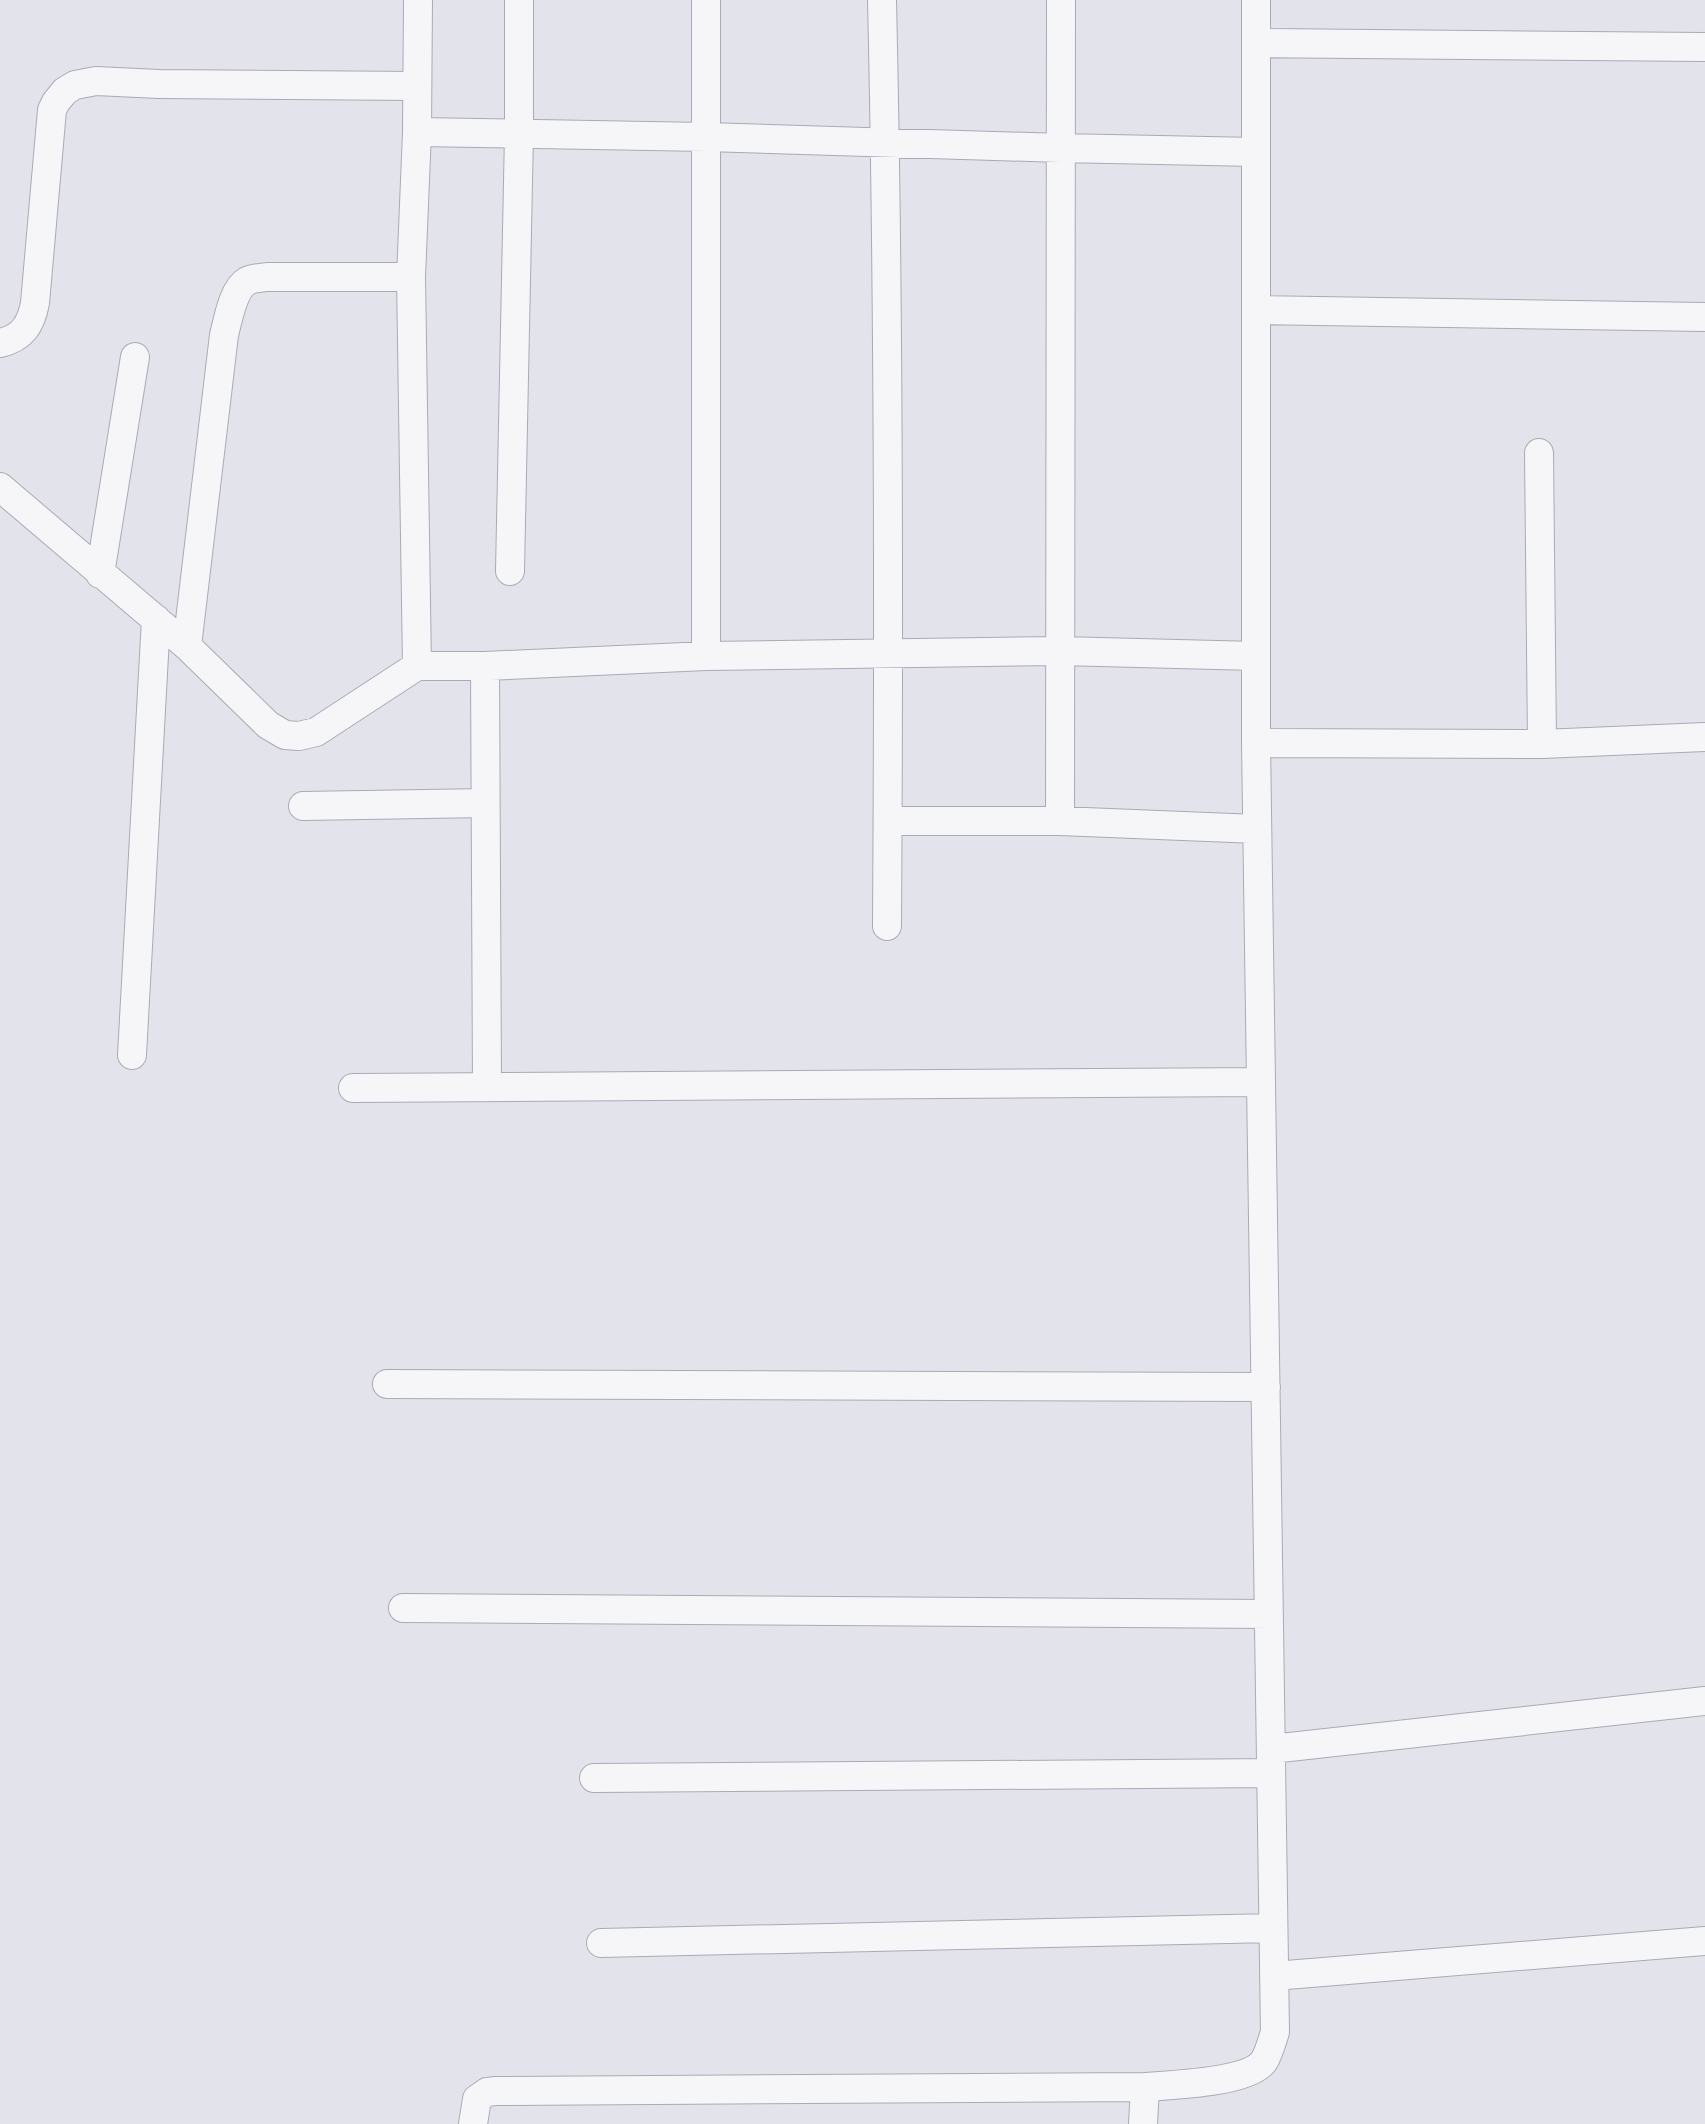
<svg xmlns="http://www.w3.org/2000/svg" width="1705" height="2124" viewBox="0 0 1705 2124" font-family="Cabin,sans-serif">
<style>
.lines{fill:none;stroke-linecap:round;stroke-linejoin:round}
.minor-casing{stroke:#a8aab6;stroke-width:30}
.minor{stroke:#f6f6f9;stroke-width:28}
</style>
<rect width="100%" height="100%" fill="#e3e4eb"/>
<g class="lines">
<defs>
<path id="minor" d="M706 0V656L1060 651 1256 656
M882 0C889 309 889 617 887 926
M1256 43 1705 47
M417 132 706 137 1061 148 1256 152
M1256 310 1705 317
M0 343C23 338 31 324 35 303L52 110 56 102 65 91 75 85 96 81 159 84 417 86
M1539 453 1542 744
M0 487 187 646 268 725 285 735 299 736 316 732 417 666 411 277 417 132 418 0
M510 571 519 134V0
M100 574 135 357
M187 646 224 335C228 320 233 289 247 281 253 278 261 278 267 277H411
M417 666H485L706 656
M485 666 487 1087
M1256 743 1542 744 1705 737
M303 806 485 803
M888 821H1060L1257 829
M1060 821 1061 0
M132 1055 156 619
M353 1088 1261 1082
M387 1384 1266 1387
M403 1608 1269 1614
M1271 1749 1705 1701
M594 1778 1271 1773
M601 1943 1273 1928
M1274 1976 1705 1941
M473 2124 477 2099 487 2092 496 2091 1145 2087
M1143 2124 1145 2087C1170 2085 1249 2083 1264 2061 1269 2053 1272 2041 1275 2032L1256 743V0"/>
</defs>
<!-- minor casing -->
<use href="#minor" class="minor-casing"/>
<!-- minor -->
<use href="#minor" class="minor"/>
</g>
</svg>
